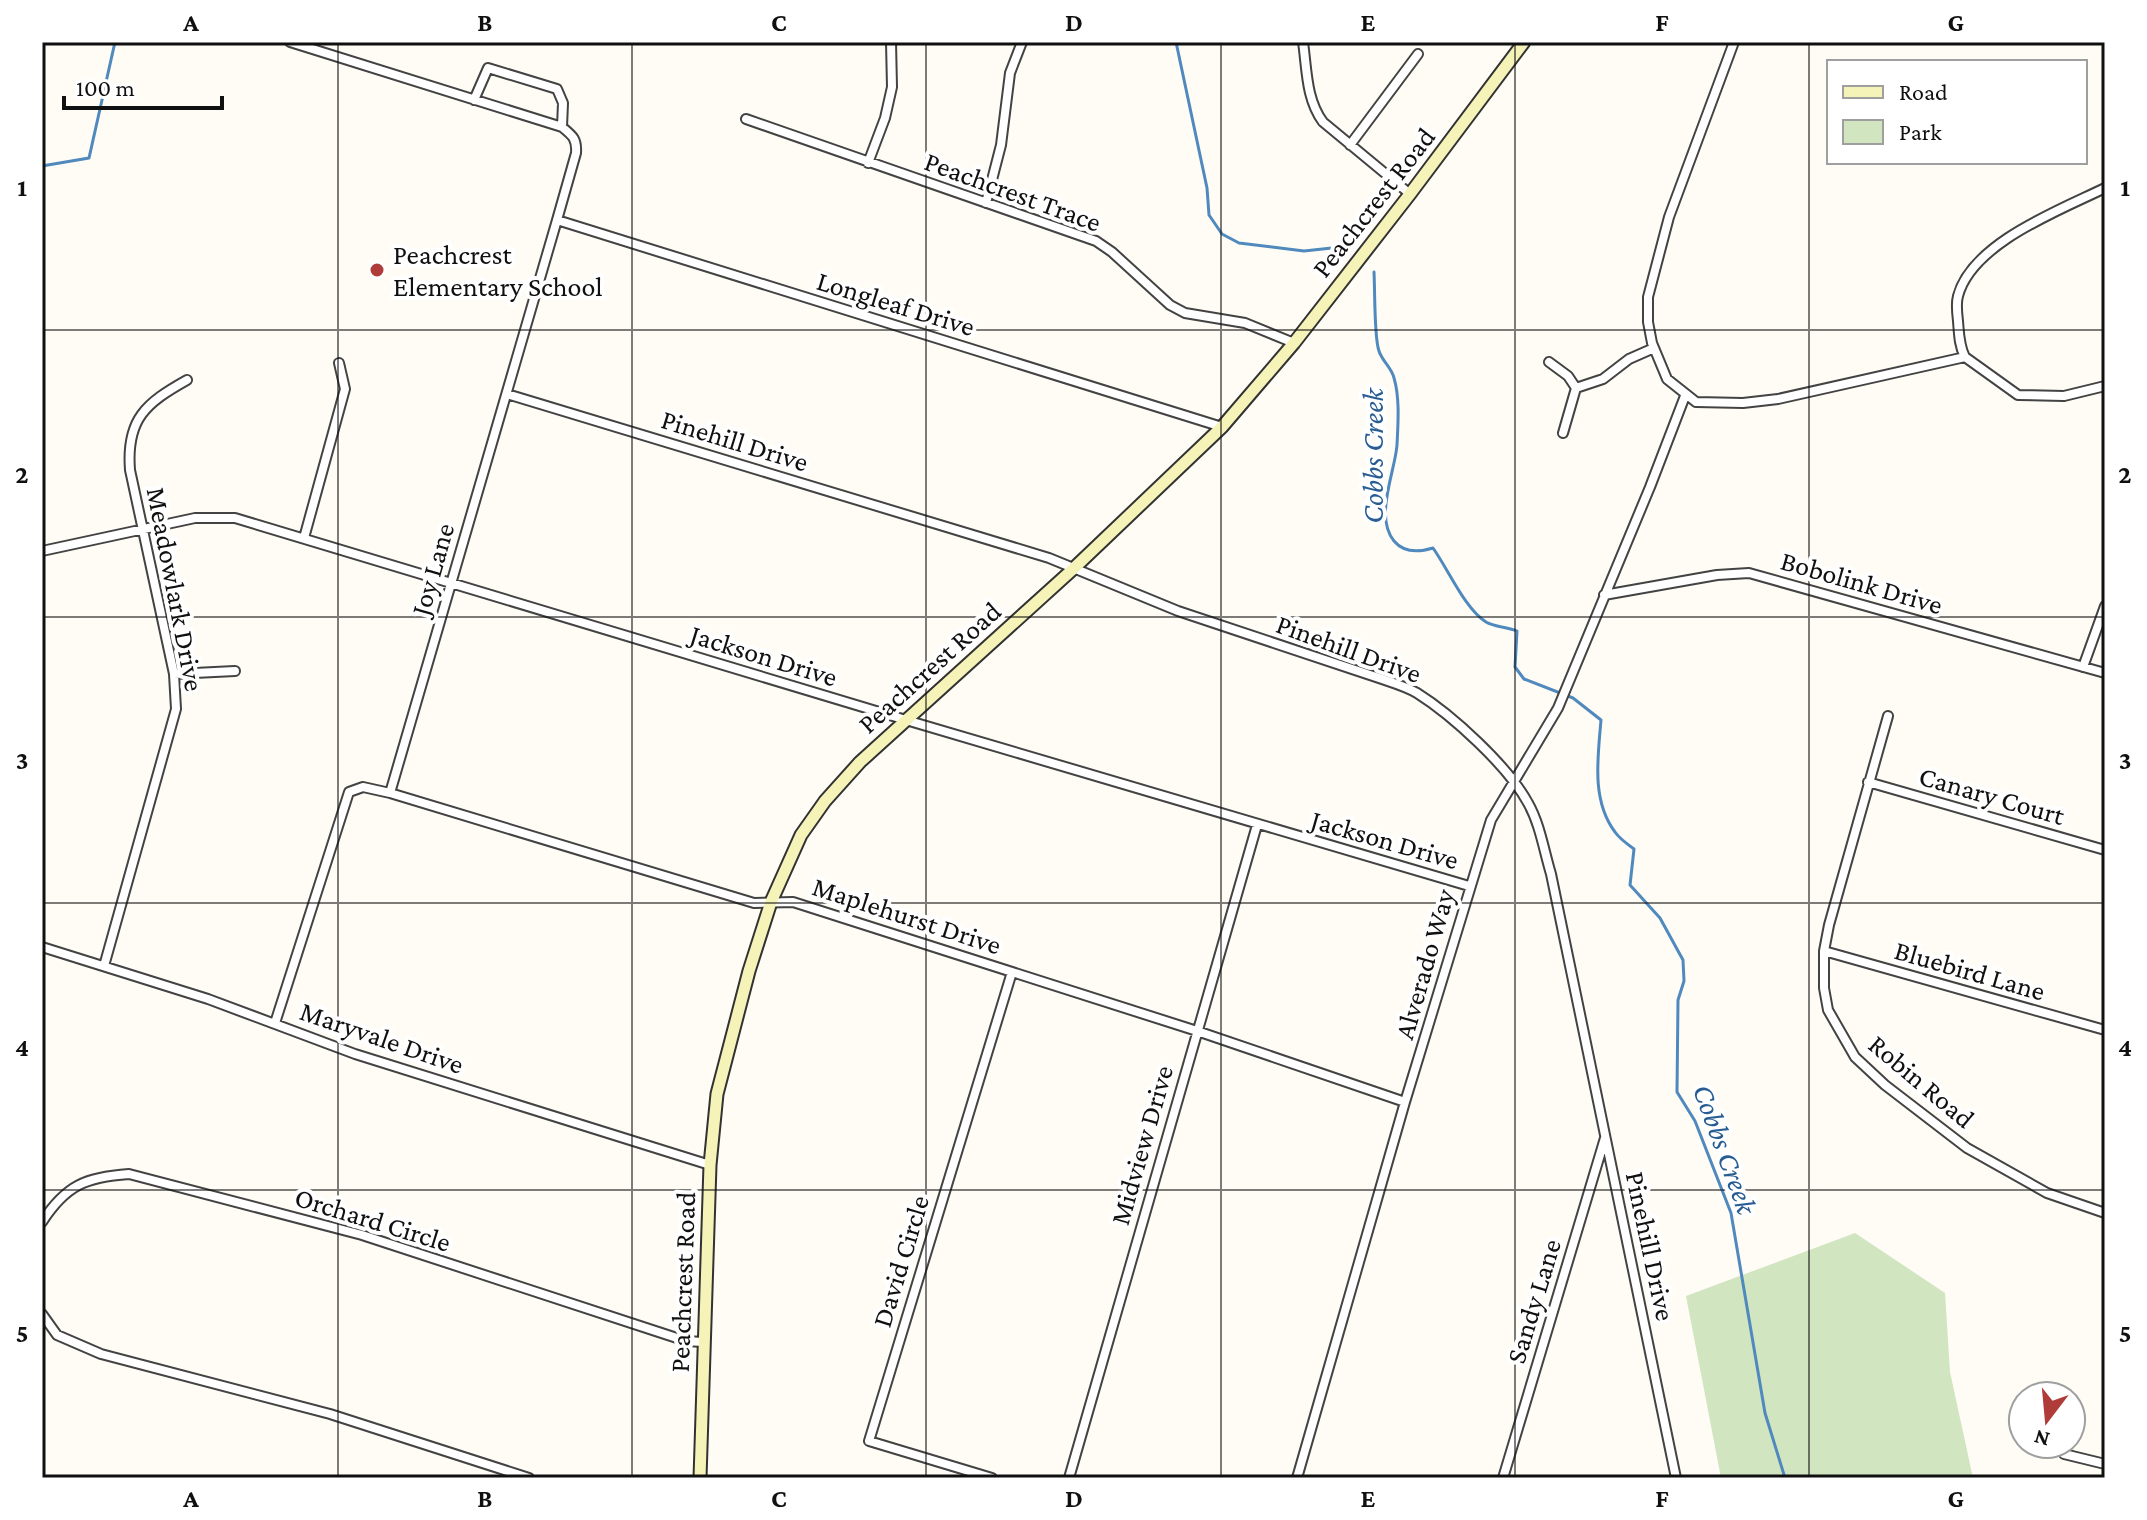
<svg xmlns="http://www.w3.org/2000/svg" width="2147" height="1520" viewBox="0 0 2147 1520" font-family="'Crimson Pro',serif">
<style>
.green{fill:#d1e5c1}
.lines{fill:none;stroke-linecap:round;stroke-linejoin:round}
.stream{stroke:#4f89bd;stroke-width:3}
.street-casing{stroke:#434343;stroke-width:12}
.secondary-casing{stroke:#323232;stroke-width:15}
.street{stroke:#fff;stroke-width:8}
.secondary{stroke:#f5f3b8;stroke-width:11}
.grid{fill:none;stroke:#101010;stroke-width:2;stroke-opacity:0.55}
.poi-dot{fill:#b03c39;stroke:#fff;stroke-width:3}
.labels{text-anchor:middle;stroke-width:8;stroke-linejoin:round;paint-order:stroke}
.street-label{font-size:28px;fill:#101010;stroke:#fff}
.poi-label{font-size:28px;fill:#101010;stroke:#fff;text-anchor:start}
.water-label{font-size:30px;font-style:italic;fill:#285d93;stroke:#fff}
.neatline{fill:none;stroke:#101010;stroke-width:3}
.grid-label{font-size:26px;text-anchor:middle;font-weight:bold;fill:#101010}
</style>
<rect width="100%" height="100%" fill="#fefcf5"/>
<!-- green -->
<path class="green" d="M1855 1233 1945 1293 1950 1372 1973 1478H1721L1686 1296Z"/>
<g class="lines">
<!-- stream -->
<path class="stream" d="M1176 42 1207 188 1209 215 1222 234 1239 243 1304 251 1341 247
M42 166 89 158 115 42
M1374 272C1375 289 1374 338 1379 351 1382 361 1392 368 1394 378 1400 398 1398 424 1397 445 1395 472 1374 517 1394 541 1404 553 1420 552 1433 548 1448 569 1465 609 1486 622 1494 627 1508 627 1517 631L1515 667 1524 679 1573 698 1601 720C1598 757 1591 800 1615 832 1619 838 1627 844 1634 849L1630 885 1660 918 1683 960 1684 981 1678 1000 1677 1092 1695 1121 1731 1213 1765 1413 1785 1478"/>
<defs>
<path id="street" d="M1303 42C1307 70 1306 99 1323 122L1410 194
M1734 42 1669 217 1648 297V322L1652 343 1667 379 1696 402 1743 403 1778 399 1965 357
M474 100 488 68 557 89 563 103 562 127
M746 119 1096 241 1112 252 1170 305 1185 313 1245 323 1294 343
M1350 145 1418 54
M868 163 885 118 892 87 891 42
M2105 188C2060 210 1972 243 1958 296 1956 303 1957 313 1958 321 1959 333 1959 346 1965 357L2018 395 2064 396 2105 386
M986 203 1001 145 1010 73 1022 42
M557 220 1222 427
M1549 362 1568 376 1576 388 1603 379 1629 359 1654 348
M507 394 1049 558 1178 611 1382 679C1394 683 1407 687 1417 693 1452 715 1508 766 1528 803 1540 824 1544 851 1551 874L1676 1478
M1563 433 1576 388
M304 538 345 389 339 363
M42 551 195 518H235L906 720 1469 886
M1604 595 1717 575 1749 573 2105 673
M2083 667 2105 606
M174 674 235 671
M1888 716 1829 925 1824 951V988L1828 1010 1855 1057 1885 1085 1967 1148 2047 1193 2105 1213
M1868 782 2105 850
M390 793 754 903 793 902 1197 1031 1405 1102
M42 947 208 999 355 1054 710 1165
M1824 951 2105 1030
M104 966 176 709 174 674 130 470C126 419 146 403 187 380
M275 1023 349 792 363 787 390 793 557 220 576 153C577 139 573 136 562 127L290 42
M42 1222C66 1185 86 1177 129 1174L362 1235 686 1341 703 1342
M42 1314 57 1335 101 1354 330 1414 529 1478
M2064 1454 2105 1464
M992 1478 869 1441 1012 972
M1069 1478 1257 825
M1297 1478 1405 1102 1491 820 1558 708 1650 487 1685 396
M1503 1478 1605 1138"/>
<path id="secondary" d="M700 1478 710 1165 717 1094 749 971 771 902 801 835 825 801 860 762 1072 570 1222 427 1294 343 1410 194 1524 42"/>
</defs>
<!-- street casing -->
<use href="#street" class="street-casing"/>
<!-- secondary casing -->
<use href="#secondary" class="secondary-casing"/>
<!-- street -->
<use href="#street" class="street"/>
<!-- secondary -->
<use href="#secondary" class="secondary"/>
</g>
<!-- grid -->
<path class="grid" d="M338 42V1478M632 42V1478M926 42V1478M1221 42V1478M1515 42V1478M1809 42V1478M42 330H2105M42 617H2105M42 903H2105M42 1190H2105"/>
<!-- markers -->
<circle class="poi-dot" cx="377" cy="270" r="8"/>
<g class="labels">
<!-- street labels -->
<g class="street-label">
<text transform="translate(1013 191) rotate(20)" y="10">Peachcrest Trace</text>
<text transform="translate(1373 202) rotate(-52)" y="10">Peachcrest Road</text>
<text transform="translate(896 303) rotate(17)" y="10">Longleaf Drive</text>
<text transform="translate(735 440) rotate(17)" y="10">Pinehill Drive</text>
<text transform="translate(432 569) rotate(-74)" y="10">Joy Lane</text>
<text transform="translate(1862 582) rotate(16)" y="10">Bobolink Drive</text>
<text transform="translate(176 589) rotate(79)" y="10">Meadowlark Drive</text>
<text transform="translate(1349 648) rotate(20)" y="10">Pinehill Drive</text>
<text transform="translate(764 655) rotate(17)" y="10">Jackson Drive</text>
<text transform="translate(929 667) rotate(-42)" y="10">Peachcrest Road</text>
<text transform="translate(1992 795) rotate(16)" y="10">Canary Court</text>
<text transform="translate(1385 839) rotate(16)" y="10">Jackson Drive</text>
<text transform="translate(907 915) rotate(18)" y="10">Maplehurst Drive</text>
<text transform="translate(1424 964) rotate(-74)" y="10">Alverado Way</text>
<text transform="translate(1970 970) rotate(16)" y="10">Bluebird Lane</text>
<text transform="translate(382 1037) rotate(19)" y="10">Maryvale Drive</text>
<text transform="translate(1922 1081) rotate(40)" y="10">Robin Road</text>
<text transform="translate(1141 1145) rotate(-74)" y="10">Midview Drive</text>
<text transform="translate(373 1219) rotate(17)" y="10">Orchard Circle</text>
<text transform="translate(1651 1246) rotate(78)" y="10">Pinehill Drive</text>
<text transform="translate(900 1261) rotate(-73)" y="10">David Circle</text>
<text transform="translate(682 1282) rotate(-88)" y="10">Peachcrest Road</text>
<text transform="translate(1533 1301) rotate(-73)" y="10">Sandy Lane</text>
</g>
<!-- poi labels -->
<g class="poi-label">
<text x="393" y="264">Peachcrest<tspan x="393" dy="32">Elementary School</tspan></text>
</g>
<!-- water labels -->
<g class="water-label">
<text transform="translate(1373 456) rotate(-90)" y="10">Cobbs Creek</text>
<text transform="translate(1725 1149) rotate(70)" y="10">Cobbs Creek</text>
</g>
</g>
<!-- border -->
<rect width="2147" height="1520" fill="none" stroke="#ffffff" stroke-width="88"/>
<!-- legend -->
<rect x="1827" y="60" width="260" height="104" fill="#ffffff" stroke="#9f9f9f" stroke-width="2"/>
<rect x="1843" y="86" width="40" height="12" fill="#f5f3b8" stroke="#9f9f9f" stroke-width="2"/>
<text x="1899" y="100" font-size="24" fill="#101010">Road</text>
<rect x="1843" y="120" width="40" height="24" fill="#d1e5c1" stroke="#9f9f9f" stroke-width="2"/>
<text x="1899" y="140" font-size="24" fill="#101010">Park</text>
<!-- north arrow -->
<g transform="translate(2047 1420) rotate(196)"><circle r="38" fill="#ffffff" stroke="#9f9f9f" stroke-width="2"/>
<path d="M0-6L14 30L0 20L-14 30Z" fill="#b03c39"/>
<text y="-12" font-size="22" font-weight="bold" text-anchor="middle" fill="#101010">N</text>
</g>
<!-- scale -->
<path d="M64 96v12h158v-12" fill="none" stroke="#101010" stroke-width="4"/>
<text x="76" y="96" font-size="24" fill="#101010" stroke="#ffffff" stroke-width="6" paint-order="stroke">100 m</text>
<rect x="44" y="44" width="2059" height="1432" class="neatline"/>
<g class="grid-label">
<text x="191" y="31">A</text>
<text x="485" y="31">B</text>
<text x="779" y="31">C</text>
<text x="1074" y="31">D</text>
<text x="1368" y="31">E</text>
<text x="1662" y="31">F</text>
<text x="1956" y="31">G</text>
<text x="22" y="196">1</text>
<text x="2125" y="196">1</text>
<text x="22" y="483">2</text>
<text x="2125" y="483">2</text>
<text x="22" y="769">3</text>
<text x="2125" y="769">3</text>
<text x="22" y="1056">4</text>
<text x="2125" y="1056">4</text>
<text x="22" y="1342">5</text>
<text x="2125" y="1342">5</text>
<text x="191" y="1507">A</text>
<text x="485" y="1507">B</text>
<text x="779" y="1507">C</text>
<text x="1074" y="1507">D</text>
<text x="1368" y="1507">E</text>
<text x="1662" y="1507">F</text>
<text x="1956" y="1507">G</text>
</g>
</svg>
